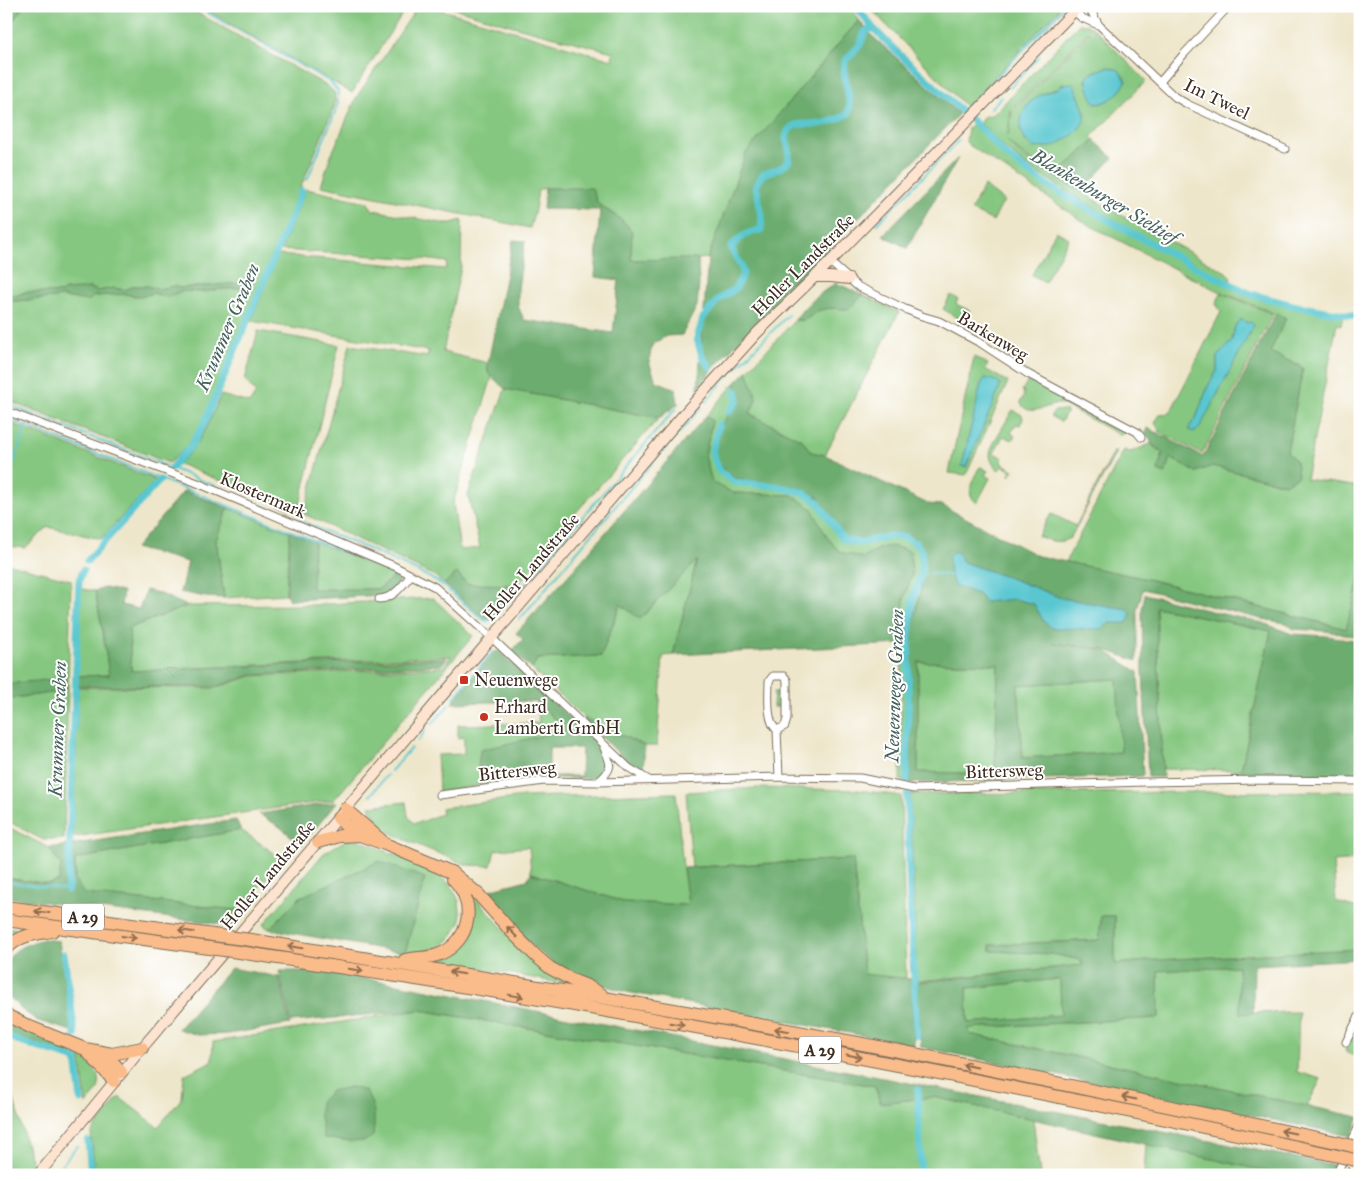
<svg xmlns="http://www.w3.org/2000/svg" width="1366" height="1181" viewBox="0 0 1366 1181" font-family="'IM FELL Great Primer',serif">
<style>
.green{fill:#85c780;stroke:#60784f;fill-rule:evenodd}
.forest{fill:#6cac6e;stroke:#546b46;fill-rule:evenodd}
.water{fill:#5ac7d0;stroke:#4a7877}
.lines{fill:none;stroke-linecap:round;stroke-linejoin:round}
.stream{stroke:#5ac7d0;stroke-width:2}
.canal{stroke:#5ac7d0;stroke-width:7}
.minor-casing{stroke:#7a6c5a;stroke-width:9}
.secondary-casing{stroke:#7a6c5a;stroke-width:12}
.motorway-casing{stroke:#7a6c5a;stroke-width:14}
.minor{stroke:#fff;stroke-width:7}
.secondary{stroke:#fde4d0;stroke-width:10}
.motorway{stroke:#f9bc8a;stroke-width:12}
.rail{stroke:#3b2a1e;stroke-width:2;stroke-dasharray:8 4;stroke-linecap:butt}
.motorway-bridge-casing{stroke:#7a6c5a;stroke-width:14;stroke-linecap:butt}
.motorway-bridge{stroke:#f9bc8a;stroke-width:12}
.oneway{stroke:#906c4f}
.poi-dot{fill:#c8321e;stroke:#fff;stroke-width:2}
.labels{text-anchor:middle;stroke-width:4;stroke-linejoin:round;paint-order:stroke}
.shield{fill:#fff;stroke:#766a62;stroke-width:1}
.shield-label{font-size:16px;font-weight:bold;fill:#3b2a1e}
.street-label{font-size:18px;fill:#3b2a1e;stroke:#fff}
.poi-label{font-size:18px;fill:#3b2a1e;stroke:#fff;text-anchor:start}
.water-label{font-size:19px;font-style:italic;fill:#46615c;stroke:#fff}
</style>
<rect width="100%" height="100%" fill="#fff"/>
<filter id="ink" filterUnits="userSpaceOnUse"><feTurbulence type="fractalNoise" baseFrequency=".02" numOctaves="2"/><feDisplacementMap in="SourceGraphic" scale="10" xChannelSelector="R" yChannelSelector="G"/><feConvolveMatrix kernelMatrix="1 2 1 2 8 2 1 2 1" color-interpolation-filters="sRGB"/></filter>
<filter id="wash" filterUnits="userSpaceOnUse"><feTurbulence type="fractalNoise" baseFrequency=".0096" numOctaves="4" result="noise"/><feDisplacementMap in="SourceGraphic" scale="20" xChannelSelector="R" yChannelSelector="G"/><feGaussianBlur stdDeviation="1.12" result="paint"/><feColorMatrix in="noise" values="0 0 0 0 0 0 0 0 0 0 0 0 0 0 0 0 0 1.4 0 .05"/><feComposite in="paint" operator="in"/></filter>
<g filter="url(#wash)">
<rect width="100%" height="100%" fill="#eee6ca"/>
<!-- green -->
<path class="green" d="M24 6H185L327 86 335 93V105L200 428 187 446 169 463 6 400V302L63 297 66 298 125 294 140 297 153 293 167 297 183 290 202 292 222 289H230L248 287 245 283 179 288 175 286 158 289 147 286H133L125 290 113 288 98 291 90 288 61 293 25 292 16 296 6 294V26L11 24Z
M199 6H407L352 93Z
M418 6H429L612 60 613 52 520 28 446 6H850L859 20 746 153 708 258 698 259 631 260 623 221 598 204 545 188 538 190 535 210 530 228 321 186 331 156 356 98Z
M868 6H1062L966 107Z
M1079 24H1085L1093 28 1011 109 1008 135 1012 110 1094 29 1100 34 1146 81 1091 137 1094 140 1056 176 1025 156 1007 141 1024 157 1052 175 1119 214 1226 272 1231 277 1230 282 1120 224 1025 165 999 143 980 123 983 117 994 114ZM1108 67 1124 86 1116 95 1099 104 1086 82 1087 76 1094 72ZM1071 83 1085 113 1034 148 1024 140 1020 129 1040 95 1060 88 1061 85Z
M973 123 1005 157 1036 179 1104 220 1168 255 1249 296 1294 308 1343 316 1341 325 1337 324 1306 479 1360 487V576L1347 629 1147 579 1065 563 1124 450 1130 452 1151 444 1156 449 1163 451 1158 471 1165 474 1170 458 1196 472 1212 466 1285 484 1296 462 1287 451 1303 368 1270 352 1286 318 1214 289 1087 224 969 145 966 142 968 128Z
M984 186 1004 201 993 221 971 210Z
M306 189 367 202 373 210 441 223H451L462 220 461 267 443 352 488 363V373L492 377 453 503 460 550 480 548 468 495 505 389 659 418 565 525 518 585 467 584 457 573 444 584 435 576 304 514 350 345 427 357 429 351 251 321 278 255 446 269 447 262 423 259 281 250Z
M1056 231 1069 238 1045 282 1032 275Z
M1221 293 1273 314 1202 454 1160 432 1155 423 1160 414 1170 413 1221 312 1216 304ZM1241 319 1247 323 1194 432 1190 426 1196 418 1209 384 1217 371V357L1232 341 1235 326Z
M863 295 899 312 825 455 811 452 802 440 750 414 747 371 795 320C810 322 809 314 820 310 830 307 839 309 849 309Z
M951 295 958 299 956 304 970 311 964 322 943 309Z
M258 331 339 345 298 512 179 464C201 443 209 423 221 395L250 403 256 393 245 380Z
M974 357 988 364 985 369 1008 382 966 475 949 473Z
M1034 381 1122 427 1123 434 1120 435 1062 404C1047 403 1029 420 1020 402L1024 396 1023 395 1024 392 1022 391 1027 382Z
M735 383 739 394V401L721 425 714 451 719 465 735 478 802 488 819 498 844 536 859 541 889 534 911 535 920 543 925 554 921 589 911 632 910 783 900 780 902 644 904 599 912 575 910 551C888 544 883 544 864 558L840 552 827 537 812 509 792 495 733 493 712 482 705 456 712 421 706 416Z
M1013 410 1022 415 1023 419 1020 425 1016 424 1011 433 1015 436 1012 440 1003 436 994 453 1003 458 1001 463 1014 470 1010 476 1009 475 1011 470 1002 466 999 470C994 466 990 461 990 454 991 444 1007 421 1012 411Z
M1062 410 1067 411 1061 422 1050 416 1055 411Z
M6 421 156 480 101 539 48 527 25 548 6 546Z
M1115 450 1116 452 1071 537C1061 545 1049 541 1038 536L1047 520 1052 514 1076 526Z
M981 467 988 471 985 475 990 478 977 503C964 493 973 480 979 468Z
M228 508 290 532 286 594 224 598 216 540Z
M314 541 396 574 379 589 312 590Z
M697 559 673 655 663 656 657 746H645L584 718 532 669 537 659 601 656 621 604 640 619Z
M6 563 71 580 64 839H41L6 820V699L66 691V679L6 684Z
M81 589 95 591 103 633 109 675 78 676Z
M433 598 473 636 334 800 73 837 78 687 215 688 252 676 443 667 451 656 131 671 129 628 187 606 310 605Z
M1156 607 1271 631 1241 770 1163 769Z
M918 662 998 664 995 774 918 772Z
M1117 679 1122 752 1023 758 1018 685Z
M774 692H784V707H773Z
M537 701 563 728 540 736 479 767 526 778 439 792 437 755 464 754V737L458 738V725L539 723Z
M757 788 859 790 901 796 906 978 864 975 853 859 692 867 686 792Z
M1360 791V860L1333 862 1336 902 1358 908 1359 949 1158 960 1115 964V916H1101L1100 940 990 945 992 951 1052 954 1081 960 1084 965 917 981 910 794Z
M676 793 683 868 689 905 624 902 531 873 529 847 495 850 491 866 467 865 396 836 377 823 370 806 406 802 408 816 414 823C427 822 430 817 442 814L441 808 523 797Z
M6 826 49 848 61 865 59 881 49 884 6 878Z
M241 830 284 860 238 910 83 894 75 880V859Z
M357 839 428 868 451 885 459 901 461 920 452 937 435 950 405 953 425 878 301 896 269 929 263 925 324 853 346 840Z
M470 891 527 956 570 985 437 960 464 946 474 928 475 906Z
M6 927 27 930 6 943Z
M1238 966 1240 1013 1299 1012 1297 1072 1321 1079 1307 1106 969 1034 968 1028 1159 1018 1158 971Z
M1060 979 1061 1015 968 1023 967 988Z
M420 1010 875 1086 880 1103 934 1097 1033 1119 1040 1175H95L91 1133 119 1097 158 1127 182 1098 184 1075 212 1061 213 1042Z
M1360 1020V1057L1345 1051Z
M80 1055C101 1073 108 1083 86 1104Z
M6 1071 33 1168 28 1175H6Z
M1146 1144 1283 1175H1144Z"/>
<!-- forest -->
<path class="forest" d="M16 6H24L11 24 6 26V16Z
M859 20 870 34 959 114 716 365 698 389 708 258 746 153Z
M1094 140 1113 158 1082 191 1056 176Z
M958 158 907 248 883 235Z
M545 188H592L598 204 623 221 632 231 631 260 698 259 699 284 697 306 682 335 666 336 652 345 649 362 656 381 676 389 678 404 659 418 505 389 488 373V363L513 240 525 241 518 288V306L524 320 613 333 619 280 595 277 600 210 543 209Z
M245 283 249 287 222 289 202 292 183 291 167 297 153 293 140 297 125 294 94 296 88 301 63 297 6 302V294L16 296 25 292 61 293 65 290 90 288 98 291 113 288 125 290 133 286H147L158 289 175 286 179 288Z
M836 283 863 295 849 309C839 309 830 307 820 310 809 314 810 322 795 320 807 302 818 295 836 283Z
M1276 313 1286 318 1270 352 1303 368 1287 451 1296 462 1298 476 1285 484 1212 466 1196 472 1170 458 1165 474 1158 471 1163 452 1151 444V440L1145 433 1148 428 1203 457Z
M747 371 755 392 756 400 750 414 802 440 811 452 825 455 928 504 941 505 1038 556 1147 579 1346 629 1360 576V637L1325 631 1294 629 1285 623 1257 618 1143 589 1137 610V661L1103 649 1053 643 1104 650 1138 672 1143 776 910 783 911 632 921 589 924 554 920 544 911 535 889 534 859 541 844 536 819 498 802 488 735 478 719 465 714 451 721 425 739 401V394L735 383ZM956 552 963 562 1018 581 1061 598 1127 609V623L1044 622 1034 604 1015 599 985 602 978 594 955 586ZM918 662 998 664 995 774 918 772ZM1117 679 1121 752 1023 758 1018 685Z
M706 416 712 421 705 456 712 482 733 493 792 495 812 509 827 537 840 552 864 558C883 544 888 544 910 551L912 575 904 599 902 644 673 655 697 560 640 619 620 604 601 656 537 659 532 669 511 652 523 639 516 633 575 568Z
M184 491 228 508 216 540 224 598 206 597 180 592 188 562 135 548Z
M290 532 314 541 312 589H379L396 574 400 583 385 595 289 600 286 594Z
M457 573 467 584 518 585 490 619H484L444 584Z
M105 588 123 592 121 605 139 609 146 590 159 593 187 606 129 628 131 671 447 658 441 665 252 675 215 687 78 686V676L109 675 103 633 95 591Z
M1145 594 1214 612 1263 623 1292 634 1327 636 1360 641V774L1241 777V770L1271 631 1156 607 1163 777H1148L1143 672 1142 608Z
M499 651 594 741 607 761 604 773 598 778H526L478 767 480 750 540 736 563 727 537 701 452 703 494 652ZM549 748H582L581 776H549Z
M66 678V691L6 699V684Z
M584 718 645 746 643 769 629 763 584 721Z
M337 802 302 845 280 827 259 814Z
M236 820 241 830 75 859V880L84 894 238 910 235 926 6 897V878L49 884 59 881 61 865 49 848Z
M853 859 864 974 911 979 914 1045 627 992 599 984 564 972 528 942 485 895 493 889 527 880 531 873 624 902 688 905 683 868Z
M379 861 425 878 405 953 269 929 301 897Z
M1101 916H1115V964L1158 960 1359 949 1360 959 1254 965 1253 1013 1240 1014 1238 966 1158 971 1159 1018 969 1028V1034L1359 1117 1351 1136 921 1047 917 982 1083 965 1081 960 1052 954 991 951 990 945 1099 940ZM1060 979 1061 1015 968 1023 967 988Z
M44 939 59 941 72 1031 38 1021 21 1009 7 994C1 958 10 948 44 939Z
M231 968 279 977 290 1024 228 1034 198 1035 178 1029Z
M279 971H329L1334 1165 1330 1175H1283L934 1097 880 1103 875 1086 420 1010 291 1022Z
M6 1021 73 1050V1057L24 1042 6 1033Z
M351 1087 365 1091C376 1108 375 1116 373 1136L365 1141 350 1142 324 1138 320 1117V1102L331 1091Z"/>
<!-- water -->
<path class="water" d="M1108 67 1119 70 1126 81C1121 93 1109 103 1096 104 1090 96 1086 86 1087 76L1094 72Z
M1071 83 1074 84C1077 93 1083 106 1085 114 1087 128 1062 144 1050 147 1045 148 1039 147 1034 148L1025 140 1020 129 1022 114 1029 103 1040 95 1059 88 1061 85Z
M1241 319 1247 323 1251 322 1254 325 1199 429 1194 432 1189 430 1190 426 1196 418 1209 384 1217 371V357L1232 341 1235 326Z
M985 378 997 381 1000 384 999 390 966 467 962 466 981 384Z
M956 551 963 562 1018 581 1061 598 1127 609 1131 613 1127 623H1109L1102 629 1052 628 1044 622 1034 604 1015 599 985 602 978 594 955 586C949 575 949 567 949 555Z"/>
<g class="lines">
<!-- stream -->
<path class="stream" d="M195 6 330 82 338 91V105L307 180
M1010 88 1039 56
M990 109 1001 97
M963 112 1065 6
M877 224 959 140
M706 402 724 380 788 315
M6 404 171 468 366 548 417 571 440 583 482 619 486 621 491 620 526 583 676 408
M6 418 392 571
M6 487 26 426
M931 573 950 575
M519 620 653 462 701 408
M453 699 492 652
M432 724 449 705
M418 741 426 730
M391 771 411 748
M370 796 387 775
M6 882 68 890
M54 1175 77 1146"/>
<!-- canal -->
<path class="canal" d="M856 6 873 28 896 51 975 123 1006 155 1025 170 1049 186 1110 221 1203 271 1251 294 1296 306 1360 317
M710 367 702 356 697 339 703 318 718 300 735 289 743 274 741 265 736 258 731 247C740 237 747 232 761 230L762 216 756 186 763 174 780 168 789 161C789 157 789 153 789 149 788 145 786 141 786 138 788 120 806 125 818 124 829 123 839 119 848 114L850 105 844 71 845 61 860 45 865 32 873 28
M729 412 738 400 736 391
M719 424 712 452 719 471 734 482 776 486 803 492 818 502 843 539 859 543 891 536 905 537 917 544 922 553V571L913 599 909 633 907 780
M171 468 191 446 204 424 302 191
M87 561 160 480
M907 795 910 898 917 1036
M68 890 79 581 83 570
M64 954 75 1035
M6 1035 23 1043 76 1059 81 1100
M918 1090 921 1175
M88 1141 91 1175"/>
</g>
</g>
<g filter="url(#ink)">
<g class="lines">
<defs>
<path id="minor" d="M1086 6 1092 13 1099 25 1175 97 1187 104 1285 149
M1074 11 1082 18 1098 25
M1160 82 1184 54 1229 6
M830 262 857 286 905 309 922 316 939 321 982 344 1028 374 1137 432 1141 437
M6 411 195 482 394 566 435 587 496 642 629 768 649 780
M379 599C393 599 403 585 411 575
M777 730 785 726 787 719V680L784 676H773L769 681C769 694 766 722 777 730L779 777
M598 782C613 769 612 765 604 748
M440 795 544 781 598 782 779 777 860 778 914 789 1146 782 1261 780 1360 781
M1346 1042 1360 1014
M1336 1175 1360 1124"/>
<path id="secondary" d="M814 277H831L849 279
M38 1175 142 1048 441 697 690 407 757 333 830 262 1079 6"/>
<path id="motorway" d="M345 809 381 840
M338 818 346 826 360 835 385 844 453 873 478 894 511 931 535 955 550 968 572 980 587 986 601 994
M318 842 340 836 360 835
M6 907 213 935
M6 920 202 947
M251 940C450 972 649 1004 847 1041 1010 1072 1173 1107 1336 1142
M6 949C21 934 32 935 52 931
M239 952C356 970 474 987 591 1008 838 1052 1084 1100 1329 1154
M405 960C416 957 428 959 440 954 471 941 477 902 453 879
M6 1015 30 1027 85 1049 112 1054 142 1048
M85 1049 114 1081
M99 1052 112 1061 121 1072"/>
</defs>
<!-- minor casing -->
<use href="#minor" class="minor-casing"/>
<!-- secondary casing -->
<use href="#secondary" class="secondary-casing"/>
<!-- motorway casing -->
<use href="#motorway" class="motorway-casing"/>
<!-- minor -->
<use href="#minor" class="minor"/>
<!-- secondary -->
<use href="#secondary" class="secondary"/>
<!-- motorway -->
<use href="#motorway" class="motorway"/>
<!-- rail -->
<path class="rail" d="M1346 1175 1360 1144"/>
<defs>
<path id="motorway-bridge" d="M213 935 251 940
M202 947 239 952
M1336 1142 1360 1148
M1329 1154 1360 1161"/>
</defs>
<!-- motorway-bridge casing -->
<use href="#motorway-bridge" class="motorway-bridge-casing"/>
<!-- motorway-bridge -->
<use href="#motorway-bridge" class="motorway-bridge"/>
</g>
<!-- one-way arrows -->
<defs><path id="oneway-shaft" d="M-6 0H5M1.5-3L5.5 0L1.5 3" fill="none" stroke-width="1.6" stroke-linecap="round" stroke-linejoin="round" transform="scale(1.25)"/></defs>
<g class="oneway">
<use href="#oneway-shaft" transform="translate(42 912) rotate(-173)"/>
<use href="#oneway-shaft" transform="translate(186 931) rotate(-172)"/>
<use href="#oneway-shaft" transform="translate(512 932) rotate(-133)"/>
<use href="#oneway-shaft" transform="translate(129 937) rotate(8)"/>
<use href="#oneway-shaft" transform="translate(295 947) rotate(-171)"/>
<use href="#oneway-shaft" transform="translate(356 970) rotate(9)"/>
<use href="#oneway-shaft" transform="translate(457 973) rotate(-171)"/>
<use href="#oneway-shaft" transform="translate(516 996) rotate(9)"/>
<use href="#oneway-shaft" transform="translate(677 1024) rotate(10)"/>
<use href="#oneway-shaft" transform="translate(782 1030) rotate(-170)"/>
<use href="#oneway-shaft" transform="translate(854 1056) rotate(11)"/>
<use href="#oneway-shaft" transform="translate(970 1066) rotate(-169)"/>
<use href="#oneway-shaft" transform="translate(1129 1098) rotate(-169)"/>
<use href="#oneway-shaft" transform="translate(1288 1132) rotate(-168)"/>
</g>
</g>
<!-- markers -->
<g class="poi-dot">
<rect x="459" y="675" width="10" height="10" rx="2.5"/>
<circle cx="484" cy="717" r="5"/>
</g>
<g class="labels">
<!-- shield labels -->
<g class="shield">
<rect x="62" y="903.5" width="42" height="27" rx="4"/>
<rect x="799" y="1036.5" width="42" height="27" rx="4"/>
</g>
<g class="shield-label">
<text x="83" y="923">A 29</text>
<text x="820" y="1056">A 29</text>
</g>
<!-- street labels -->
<g class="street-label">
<text transform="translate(1217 99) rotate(26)" y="6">Im Tweel</text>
<text transform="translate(803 265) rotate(-45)" y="6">Holler Landstraße</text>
<text transform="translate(993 336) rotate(31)" y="6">Barkenweg</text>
<text transform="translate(263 495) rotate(23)" y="6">Klostermark</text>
<text transform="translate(531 567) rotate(-49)" y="6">Holler Landstraße</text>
<text transform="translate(517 771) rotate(-6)" y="6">Bittersweg</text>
<text transform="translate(1004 771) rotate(-2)" y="6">Bittersweg</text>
<text transform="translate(268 875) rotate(-50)" y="6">Holler Landstraße</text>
</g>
<!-- poi labels -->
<g class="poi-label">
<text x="474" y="686">Neuenwege</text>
<text x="494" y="713">Erhard<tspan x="494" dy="21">Lamberti GmbH</tspan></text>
</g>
<!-- water labels -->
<g class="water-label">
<text transform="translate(1105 196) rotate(31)" y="7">Blankenburger Sieltief</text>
<text transform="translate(227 327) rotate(-67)" y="7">Krummer Graben</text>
<text transform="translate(894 686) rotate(-88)" y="7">Neuenweger Graben</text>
<text transform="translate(57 729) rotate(-88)" y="7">Krummer Graben</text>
</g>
</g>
<!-- margin -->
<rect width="1366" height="1181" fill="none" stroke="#fff" stroke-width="25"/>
</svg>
